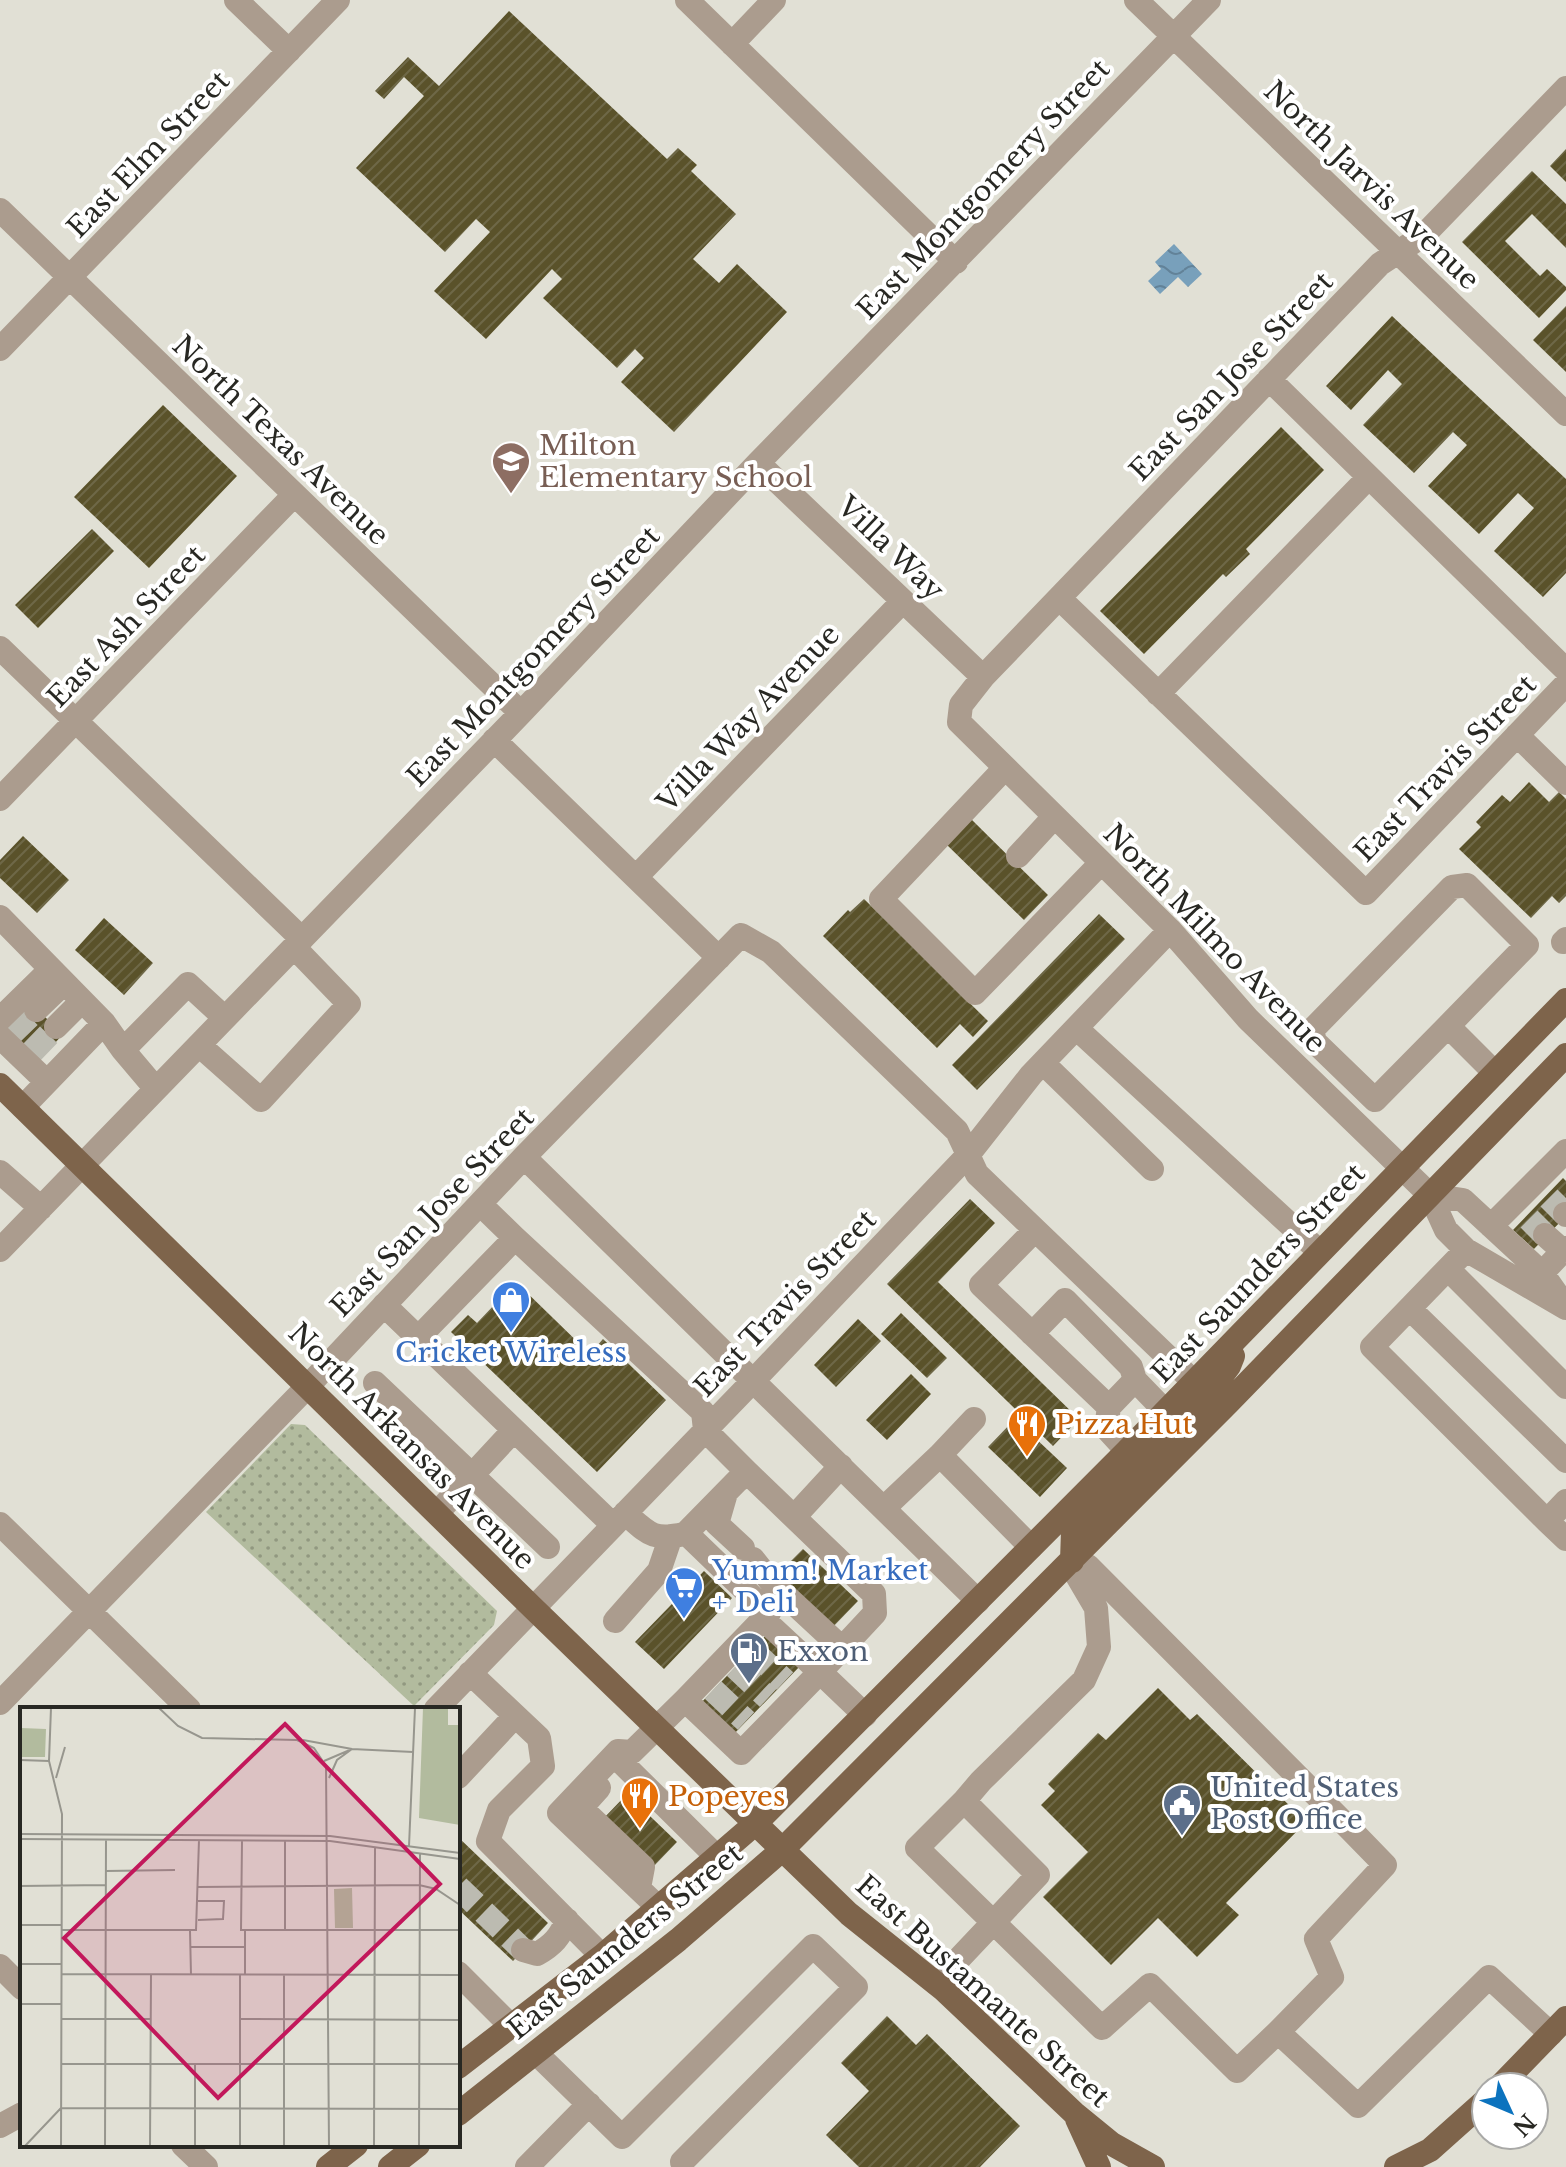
<svg xmlns="http://www.w3.org/2000/svg" width="1566" height="2167" viewBox="0 0 1566 2167" font-family="'Libre Baskerville',serif">
<style>
.grass{fill:url(#grass-dots)}
.water{fill:url(#water-waves)}
.building{fill:url(#building-hatch)}
.lines{fill:none;stroke-linecap:round;stroke-linejoin:round}
.minor-tunnel{stroke:#bcbbb1;stroke-width:24;stroke-dasharray:24 12;stroke-linecap:butt}
.minor{stroke:#ab9c8e;stroke-width:24}
.major{stroke:#7e644b;stroke-width:24}
.labels{text-anchor:middle;stroke-width:8;stroke-linejoin:round;paint-order:stroke}
.street-label{font-size:28px;fill:#282823;stroke:#fff}
.education-label{font-size:28px;fill:#785e54;stroke:#fff;text-anchor:start}
.shop-label{font-size:28px;fill:#366cbe;stroke:#fff}
.food-label{font-size:28px;fill:#c56008;stroke:#fff;text-anchor:start}
.service-label{font-size:28px;fill:#4e5e75;stroke:#fff;text-anchor:start}
.inset-road{fill:none;stroke:#97968e;stroke-width:2}
.view{fill:#c2185b;fill-opacity:0.15;stroke:#c2185b;stroke-width:4}
.inset-edge{fill:none;stroke:#282823;stroke-width:4}
</style>
<defs>
<pattern id="grass-dots" width="8" height="8" patternUnits="userSpaceOnUse" patternTransform="scale(2)"><rect width="8" height="8" fill="#b2bb9e"/><path d="M2 2h.1M6 6h.1" fill="none" stroke="#919880" stroke-width="1.8" stroke-linecap="round"/></pattern>
<pattern id="water-waves" width="16" height="10" patternUnits="userSpaceOnUse" patternTransform="scale(2)"><rect width="16" height="10" fill="#78a0bb"/><path d="M0 5q4-4 8 0t8 0" fill="none" stroke="#628298"/></pattern>
<pattern id="building-hatch" width="6" height="6" patternUnits="userSpaceOnUse" patternTransform="scale(2)"><rect width="6" height="6" fill="#5a522a"/><path d="M-1 1l2-2M0 6l6-6M5 7l2-2" fill="none" stroke="#6e6847"/></pattern>
</defs>
<rect width="100%" height="100%" fill="#e1e0d5"/>
<!-- grass -->
<path class="grass" d="M291 1424 305 1425 497 1611 494 1625 414 1706 206 1512Z"/>
<!-- water -->
<path class="water" d="M1174 244 1202 274 1188 287 1178 277 1160 294 1148 281 1161 269 1155 262Z"/>
<!-- building -->
<path class="building" d="M509 11 667 159 678 148 697 165 691 171 736 214 693 259 719 283 737 264 787 312 674 432 621 382 644 358 635 349 617 368 543 298 562 279 552 269 486 339 434 291 490 232 476 219 445 252 356 168 424 96 404 77 384 99 375 91 408 57 439 86Z
M1566 149V182L1550 166Z
M1532 171 1566 204V248L1532 214 1505 241 1540 276 1547 269 1566 287V290L1539 318 1462 242Z
M1566 306V372L1533 340Z
M1392 316 1566 479V573L1543 597 1494 551 1534 508 1518 493 1479 534 1428 486 1467 445 1453 432 1414 473 1363 425 1402 384 1388 370 1351 410 1326 386Z
M163 405 237 476 149 568 74 497Z
M1281 427 1324 470 1246 549 1250 554 1226 577 1223 574 1144 654 1100 611Z
M92 529 114 551 38 628 15 605Z
M1529 782 1549 802 1559 792 1566 799V896L1559 903 1552 896 1531 918 1459 849 1481 827 1476 822 1502 795 1510 802Z
M971 819 1048 895 1024 920 946 844Z
M23 836 69 880 37 913 0 878V860Z
M864 899 988 1021 973 1037 960 1024 937 1048 823 936 848 910 850 912Z
M1099 914 1125 939 977 1090 952 1065Z
M104 918 153 963 124 995 75 950Z
M28 1001 63 1034 40 1060 4 1027Z
M1563 1178 1566 1181V1216L1534 1249 1513 1230Z
M970 1199 995 1223 938 1282 1079 1419 1053 1446 887 1284Z
M516 1282 590 1354 603 1339 666 1400 597 1472 451 1332 468 1315 477 1323Z
M901 1313 947 1358 927 1378 881 1334Z
M858 1319 881 1341 836 1387 814 1365Z
M911 1374 931 1394 887 1440 866 1420Z
M1015 1419 1067 1468 1040 1497 988 1447Z
M803 1549 858 1601 829 1631 767 1571 775 1563 782 1570Z
M704 1571 732 1598 664 1669 635 1642Z
M769 1632 802 1664 731 1737 699 1705Z
M1158 1688 1190 1720 1197 1714 1306 1822 1226 1903 1239 1915 1197 1957 1158 1918 1111 1965 1043 1897 1088 1852 1041 1805 1055 1791 1048 1784 1098 1733 1106 1740Z
M627 1794 677 1842 653 1867 603 1819Z
M458 1837 548 1923 513 1961 458 1909Z
M887 2016 916 2045 927 2034 1020 2126 980 2167H859L826 2135 869 2091 841 2063Z"/>
<g class="lines">
<!-- minor-tunnel -->
<path class="minor-tunnel" d="M12 1033 36 1010
M32 1052 56 1027
M1549 1198 1565 1214
M1529 1219 1545 1235
M752 1650 785 1681
M735 1667 768 1698
M713 1690 746 1721
M458 1887 523 1950"/>
<!-- minor -->
<path class="minor" d="M236 0 289 51
M687 0 956 262
M1136 0 1566 414
M732 44 774 0
M1566 88 1424 235 1380 264 983 677 961 705 959 722 1170 930 1248 1019 1430 1195 1446 1230 1466 1250 1566 1308
M0 210 521 713
M0 349 338 0
M1269 379 1566 670
M758 463 983 677
M1059 598 1366 893 1566 684
M0 648 302 939
M1158 694 1369 477
M1517 735 1566 783
M494 740 719 958
M1005 768 881 899 975 993 1101 863
M0 799 294 495
M1018 856 1054 817
M636 877 903 601
M0 917 104 1023
M1563 942 1566 939
M36 1010 64 983
M0 1019 51 969
M1448 1026 1375 1100 1315 1042 1312 1030 1452 887 1467 885 1527 945 1448 1026 1495 1073
M56 1027 82 1001
M1076 1028 1320 1252
M0 1037 47 1082
M199 1045 261 1100 349 1004 294 947
M1043 1063 1152 1169
M156 1089 123 1050 188 984 225 1018
M23 1107 104 1023 123 1050
M524 1157 978 1601
M0 1172 41 1208
M1430 1195 1463 1200 1542 1273 1561 1300
M480 1204 515 1238
M1565 1214 1566 1215
M1491 1226 1566 1151
M1035 1230 981 1285 1109 1407 1135 1380 1165 1411
M1545 1235 1563 1251
M0 1250 521 713 758 463 1209 0
M1466 1250 1372 1347 1547 1521
M1448 1269 1566 1387
M1542 1273 1566 1248
M384 1305 613 1525
M1410 1309 1566 1461
M1032 1334 1065 1300 1131 1367 1135 1380
M418 1338 515 1238 703 1412 705 1430 748 1473
M375 1383 548 1547
M1109 1407 1106 1428 1127 1451
M940 1455 974 1419
M726 1493 717 1524 743 1548
M1566 1501 1547 1521 1566 1539
M884 1508 940 1455 1031 1547
M437 1513 514 1430
M625 1513C648 1533 652 1541 684 1534
M794 1517 841 1466
M0 1524 189 1709
M753 1559 772 1583 842 1648
M1072 1561 1088 1566 1349 1828 1385 1865 1316 1939 1332 1977 1278 2032 1358 2106 1489 1977 1551 2034
M763 1619 820 1672 741 1753 685 1700 769 1613 686 1533 737 1481 748 1473 874 1594 875 1613 820 1672 865 1715
M615 1621 659 1571 671 1536
M470 1673 539 1738 543 1766 499 1810 488 1841 602 1956
M0 1703 308 1386 524 1157 741 935 771 952 957 1131 977 1174 1194 1382
M436 1709 754 1380 968 1155 1031 1075 1170 930
M622 1763 717 1857
M458 1777 515 1716
M599 1788 581 1808 643 1867 639 1888
M964 1801 917 1848 1102 2028 1150 1985 1237 2071 1278 2032
M659 1908 559 1813 618 1751 632 1752 685 1700
M523 1950 537 1954C553 1945 560 1937 567 1920
M0 1966 22 1988
M458 1973 511 2026
M936 1983 1038 1875 964 1801 981 1781 1084 1680 1099 1647 1096 1608 1076 1574 1072 1561
M536 2053 622 2137 813 1946 856 1987 682 2162
M0 2126 22 2114
M183 2145 206 2167
M527 2167 589 2104"/>
<!-- major -->
<path class="major" d="M0 1085 533 1608 849 1914 943 1989 1074 2113 1112 2144 1153 2167
M1072 1561 1073 1531 1202 1402 1229 1366 1233 1356
M458 2067 602 1956 756 1823 1127 1451 1566 1000
M1499 2087 1566 2018
M458 2114 678 1940 782 1850 1228 1403 1566 1055
M1077 2119 1099 2167
M328 2167 356 2145
M390 2167 418 2145
M1396 2167 1430 2150 1486 2100"/>
</g>
<!-- icons -->
<defs>
<symbol id="school-pin" viewBox="-11 -11 22 30"><path d="M0 17L-7.5 6A9.5 9.5 0 1 1 7.5 6Z" fill="#8d6e63" stroke="#fff"/><path d="M0-5L7-2L0 1L-7-2ZM-4 1L0 2.5L4 1V4Q0 6-4 4Z" fill="#fff"/></symbol>
<symbol id="shop-pin" viewBox="-11 -11 22 30"><path d="M0 17L-7.5 6A9.5 9.5 0 1 1 7.5 6Z" fill="#3f7fe0" stroke="#fff"/><path d="M-5-2.5h2.3a2.7 3.5 0 0 1 5.4 0H5L5.5 6h-11ZM-1.5-2.5h3a1.5 2.3 0 0 0-3 0Z" fill="#fff"/></symbol>
<symbol id="restaurant-pin" viewBox="-11 -11 22 30"><path d="M0 17L-7.5 6A9.5 9.5 0 1 1 7.5 6Z" fill="#e8710a" stroke="#fff"/><path d="M-5-6h1v4h1v-4h1v4h1v-4h1v5L-1.5 .5V6h-2V.5L-5-1ZM5-6V6H3V1.5H1.5Q1.5-4 5-6Z" fill="#fff"/></symbol>
<symbol id="supermarket-pin" viewBox="-11 -11 22 30"><path d="M0 17L-7.5 6A9.5 9.5 0 1 1 7.5 6Z" fill="#3f7fe0" stroke="#fff"/><path d="M-6-5.5h2.5l.6 2H6L4.5 2H-2.5L-4.4-4H-6ZM-1.5 3.2a1.3 1.3 0 1 0 .1 0ZM3 3.2a1.3 1.3 0 1 0 .1 0Z" fill="#fff"/></symbol>
<symbol id="fuel-pin" viewBox="-11 -11 22 30"><path d="M0 17L-7.5 6A9.5 9.5 0 1 1 7.5 6Z" fill="#5c6f8a" stroke="#fff"/><path d="M-5.5-6h7V0h2V4h1.3V-2.5L3-4.5l.8-.8L6-3V5H2.5V1h-1V6h-7ZM-4.2-4.7v3.2H.2V-4.7Z" fill="#fff"/></symbol>
<symbol id="civic-pin" viewBox="-11 -11 22 30"><path d="M0 17L-7.5 6A9.5 9.5 0 1 1 7.5 6Z" fill="#5c6f8a" stroke="#fff"/><path d="M-.6-6.5H3V-4.5H.6V-3L4-1V1h2V6H-6V1h2V-1L-.6-3ZM-1.2 2.5V6h2.4V2.5Z" fill="#fff"/></symbol>
</defs>
<g fill-rule="evenodd">
<use href="#school-pin" x="489" y="439" width="44" height="60"/>
<use href="#shop-pin" x="489" y="1278" width="44" height="60"/>
<use href="#restaurant-pin" x="1005" y="1402" width="44" height="60"/>
<use href="#supermarket-pin" x="662" y="1564" width="44" height="60"/>
<use href="#fuel-pin" x="727" y="1629" width="44" height="60"/>
<use href="#restaurant-pin" x="618" y="1774" width="44" height="60"/>
<use href="#civic-pin" x="1160" y="1781" width="44" height="60"/>
</g>
<g class="labels">
<!-- street labels -->
<g class="street-label">
<text transform="translate(148 154) rotate(-46)" y="10">East Elm Street</text>
<text transform="translate(1372 185) rotate(44)" y="10">North Jarvis Avenue</text>
<text transform="translate(983 189) rotate(-46)" y="10">East Montgomery Street</text>
<text transform="translate(1231 376) rotate(-46)" y="10">East San Jose Street</text>
<text transform="translate(281 440) rotate(44)" y="10">North Texas Avenue</text>
<text transform="translate(891 548) rotate(44)" y="10">Villa Way</text>
<text transform="translate(126 626) rotate(-46)" y="10">East Ash Street</text>
<text transform="translate(533 656) rotate(-46)" y="10">East Montgomery Street</text>
<text transform="translate(748 718) rotate(-46)" y="10">Villa Way Avenue</text>
<text transform="translate(1445 768) rotate(-46)" y="10">East Travis Street</text>
<text transform="translate(1215 938) rotate(46)" y="10">North Milmo Avenue</text>
<text transform="translate(432 1212) rotate(-46)" y="10">East San Jose Street</text>
<text transform="translate(1258 1273) rotate(-46)" y="10">East Saunders Street</text>
<text transform="translate(785 1303) rotate(-46)" y="10">East Travis Street</text>
<text transform="translate(412 1446) rotate(45)" y="10">North Arkansas Avenue</text>
<text transform="translate(625 1941) rotate(-39)" y="10">East Saunders Street</text>
<text transform="translate(983 1991) rotate(42)" y="10">East Bustamante Street</text>
</g>
<!-- education labels -->
<g class="education-label">
<text x="539" y="455">Milton<tspan x="539" dy="32">Elementary School</tspan></text>
</g>
<!-- shop labels -->
<g class="shop-label">
<text x="511" y="1362">Cricket Wireless</text>
<text x="712" y="1580" text-anchor="start">Yumm! Market<tspan x="712" dy="32">+ Deli</tspan></text>
</g>
<!-- food labels -->
<g class="food-label">
<text x="1055" y="1434">Pizza Hut</text>
<text x="668" y="1806">Popeyes</text>
</g>
<!-- service labels -->
<g class="service-label">
<text x="777" y="1661">Exxon</text>
<text x="1210" y="1797">United States<tspan x="1210" dy="32">Post Office</tspan></text>
</g>
</g>
<!-- overview -->
<g transform="translate(20 1707)">
<rect width="440" height="440" fill="#e1e0d5"/>
<path d="M403 1H428V18H440V118L399 111ZM1 21 26 22 25 50H0ZM332 181 333 221H315L314 182Z" fill="#b2bb9e"/>
<path class="inset-road" d="M31 1 29 54 42 107 41 439M139 1 158 19 182 31 277 33 294 41 306 59 309 439M283 33 332 42M0 53 29 54M304 54 332 42 393 45M36 71 45 40M309 71 317 53 332 42M0 127 310 129 440 146M0 132 310 134 440 152M222 134 221 223H440M389 139 395 1M86 164 155 163M0 179 86 178M178 180 399 178 416 182 440 198M178 213 203 212 204 194H178M0 218H41M42 223H176L179 133M170 224 171 268M265 224V133M171 240H225M0 257H41M41 267 440 268M225 268V223M0 297H41M42 312H131M220 312 440 313M41 357H440M41 401 440 402M5 439 41 401M85 439 86 132M130 439 131 268M175 439V357M220 439V268M264 439V268M354 439 355 140M399 439 400 146"/>
<path class="view" d="M265 17 420 177 198 391 44 231Z"/>
<rect width="440" height="440" class="inset-edge"/>
</g>
<!-- north arrow -->
<g transform="translate(1510 2111) rotate(134)"><circle r="38" fill="#ffffff" stroke="#a9a9a7" stroke-width="2"/>
<path d="M0-6L14 30L0 20L-14 30Z" fill="#0c73be"/>
<text y="-12" font-size="22" font-weight="bold" text-anchor="middle" fill="#282823">N</text>
</g>
</svg>
